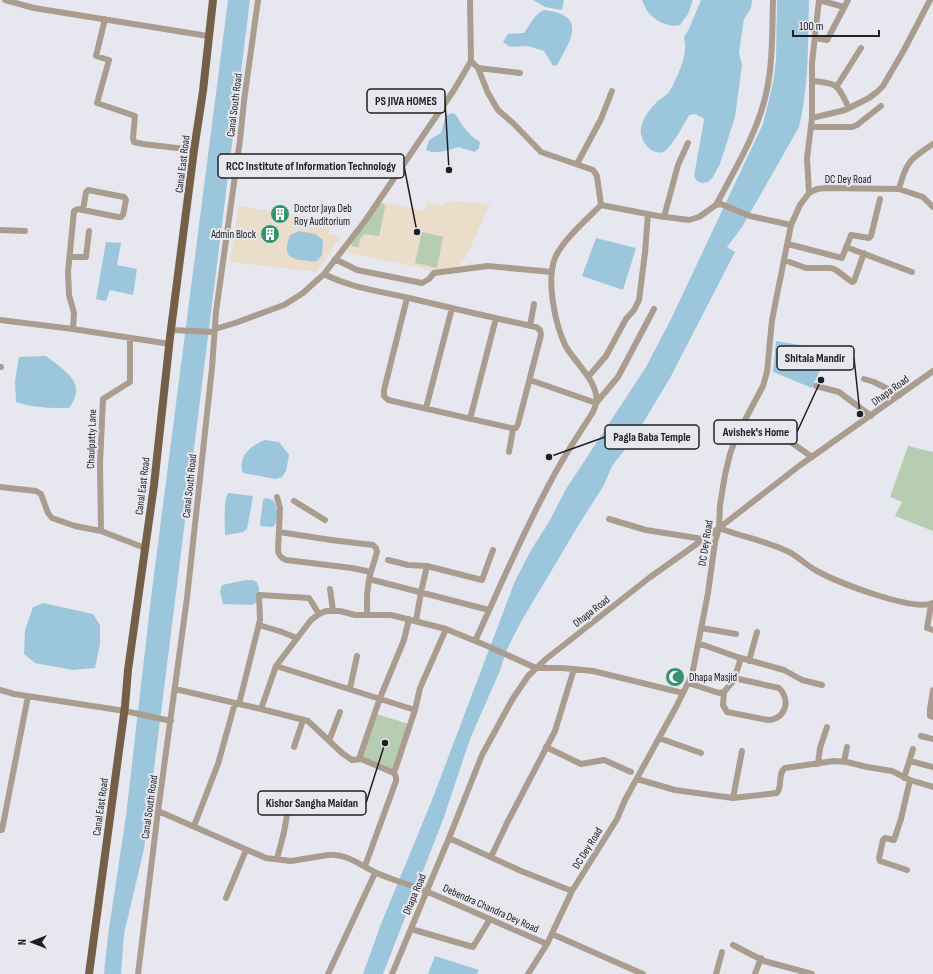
<svg xmlns="http://www.w3.org/2000/svg" width="933" height="974" viewBox="0 0 933 974" font-family="'Sofia Sans Condensed',sans-serif">
<style>
.education{fill:#eaddc9}
.green{fill:#b6cdb1}
.water{fill:#9bc6dc}
.lines{fill:none;stroke-linecap:round;stroke-linejoin:round}
.minor{stroke:#aa9d8f;stroke-width:6}
.major{stroke:#755f46;stroke-width:8}
.labels{text-anchor:middle;stroke-width:4;stroke-linejoin:round;paint-order:stroke}
.street-label{font-size:11px;fill:#202022;stroke:#e7e8ef}
.poi-label{font-size:11px;fill:#202022;stroke:#e7e8ef;text-anchor:start}
.leader{fill:none;stroke:#202022;stroke-width:1.5}
.callout-dot{fill:#202022;stroke:#e7e8ef;stroke-width:1.5}
.callout{fill:#e7e8ef;stroke:#202022;stroke-width:1.5}
.callout-label{font-size:12px;text-anchor:middle;font-weight:bold;fill:#202022}
</style>
<rect width="100%" height="100%" fill="#e7e8ef"/>
<!-- education -->
<path class="education" d="M453 201 490 204 466 257 458 266 454 268 430 271 426 269 354 254 346 251 350 246 351 241 381 203 399 205 424 212 428 202 442 206 447 203Z
M238 206 331 220 329 234 341 236 317 272 230 262Z"/>
<!-- green -->
<path class="green" d="M383 203 384 204 385 208 379 236 365 234 360 239 359 247H355L352 246 351 242 379 205Z
M422 232 443 237 437 268 415 263Z
M908 446 933 452V531L895 516 902 502 890 497Z
M376 714 409 724 394 772 361 759Z"/>
<!-- water -->
<path class="water" d="M228 0H250L144 849 124 934 121 974H104L108 935 126 816 151 598Z
M533 0H564L562 10 545 7Z
M642 0H693L688 14 680 25C669 28 655 21 648 12 645 8 644 4 642 0Z
M701 0H752L751 8 744 19 739 53 742 65 735 117 720 164 713 177 708 182 702 183 697 181 694 176 704 120 703 118 695 114 689 115C685 123 672 146 665 151 660 154 654 152 650 149 645 145 642 140 641 134 639 124 648 111 655 104 659 99 665 97 669 92 675 83 685 60 685 49 686 45 684 40 684 37L689 29Z
M777 0H809C808 41 809 87 799 127L742 227 727 247 735 252 670 378 634 438 612 466 604 485 578 526 522 620 507 649 499 673 470 739 444 817 383 974H363L381 924 432 800 515 581 531 550 549 522 566 489 646 367 672 317 763 124 773 83 776 61Z
M544 10C588 15 571 40 557 65L553 66 544 51 528 46 510 47 503 42 508 34 524 33C530 25 534 14 544 10Z
M453 113C458 116 459 121 463 126 468 133 473 138 480 142L479 148 475 152 458 147C449 150 436 155 426 150L429 140 441 133 446 115Z
M299 231 315 234 323 240 322 255 317 261C312 262 307 261 301 260 284 258 285 249 290 235Z
M596 238 636 248 623 290 582 276Z
M106 242 121 243 117 265 137 269 133 295 110 290 106 301 96 299Z
M776 341 823 349 819 372 812 388 773 372Z
M46 356C65 371 88 383 69 408 51 408 34 408 16 402L15 381 19 357Z
M265 440 279 442 289 455 286 471 282 477 275 479 243 473C237 457 251 445 265 440Z
M228 493 253 496 251 508 247 529 243 532 227 535H225C225 524 223 502 228 493Z
M266 498 273 500C278 507 279 521 273 527L261 526 260 525 263 500Z
M246 580H252L257 582 259 588 258 602 252 605 223 604 220 591 222 585Z
M43 603 93 614 100 625V644L95 668 73 670 35 663 24 654 25 630 33 607Z
M435 956 479 970 477 974H428Z"/>
<g class="lines">
<!-- minor -->
<path class="minor" d="M5 0 34 8 208 36
M819 0 844 7
M105 19 96 56 109 60 97 103 135 116 133 138 134 142 143 144 194 150
M815 38 827 40 848 0
M471 61 478 68 488 93 498 110 514 124 541 152 593 170 597 176 601 205 658 216 689 220 699 217 716 205 721 204 750 216 791 225
M478 68 520 73
M812 81C839 83 837 85 849 108
M837 86 861 48
M812 118 845 110 869 98 877 92 883 86 904 50 930 0
M811 127H852L857 125 881 106
M577 164 601 119 612 91
M899 189C906 162 910 159 933 144
M809 193 807 158 812 118V63L819 0
M716 205C735 169 757 134 766 94 773 64 772 31 773 0
M664 217 678 165 688 143
M0 230 25 231
M788 244 842 258 851 235 869 238 871 236 880 199
M846 247 912 272
M70 257H86L89 231
M335 259 357 270 422 283 429 279 434 273 488 266 552 272
M784 260 806 268H831L836 270 852 282 854 281 864 253
M324 274C351 288 380 291 409 298 451 308 494 318 536 327L540 330 541 335 518 424 516 428H511L388 400 384 396V390L407 298
M0 320 73 329 170 344
M530 326 534 304
M73 329 74 313 69 295 68 272 74 211 78 209 118 217H121L123 215 126 200 124 197 88 190 86 192 83 210
M215 329 235 323 284 305 303 293 324 274 365 221 454 90 471 61 470 0
M171 330 214 332
M0 367H1
M588 377 606 356 626 319 634 310 639 300 645 253 648 214
M864 379 874 382 900 395
M530 380 596 403 618 377 654 309
M816 386 839 392 871 416
M426 408 452 308
M470 419 496 318
M778 433 812 457
M509 452 513 429
M0 487 36 491 41 494 48 513 52 518 75 526 101 531 145 548
M277 497 280 508 278 551C279 556 281 558 286 560L352 568 371 572 369 579 489 610
M294 501 325 520
M609 519 646 530 703 539
M719 528C742 537 767 541 789 552 799 557 807 566 817 571 837 582 913 612 933 603
M101 531 100 463 103 399 130 382V338
M279 532 331 540 373 545 376 548 377 552 371 572
M388 560 408 565 427 566 482 580 493 550
M330 589 333 611
M931 605 927 628 933 630
M367 615V595L369 579
M416 621 421 592 427 566
M259 625 279 631 297 638
M701 628 736 634
M475 641C500 587 523 532 552 479 564 456 579 434 593 412 594 409 596 406 596 403 600 383 574 362 565 345 555 323 546 281 555 258 562 241 587 219 601 205
M698 643 737 657 784 670 802 680 822 685
M749 661 757 632
M276 666 415 710
M688 683 719 693 724 692 734 680 741 658
M350 688 357 656
M175 689 261 709 276 666 311 620 319 614 326 611H340L355 615H391L446 629 485 645 536 668H562L593 671 683 693
M0 690 14 694 125 711 171 721
M933 690 930 709V716L933 717
M724 692 723 705 727 712 768 720C786 719 791 700 779 688L734 678
M239 704 260 620 259 595 309 598 319 614
M261 709 308 721 342 753 352 760 361 759 394 773 396 777V781L365 866
M921 736 933 739
M659 738 701 753
M329 741 340 712
M294 747 303 720
M546 747 581 764 604 760 631 772
M359 759 380 698 404 640 409 619
M910 761 933 767
M844 762 847 747
M818 764 820 748 827 727
M394 773 415 710 420 688 446 629
M904 778 913 749
M637 779 675 790 733 798 777 793C783 785 777 774 785 768L834 761 847 762 867 767 892 771 910 780 933 787
M733 798 742 751
M158 811 266 858 291 861 328 855C348 853 362 867 379 874 395 881 412 885 428 892 468 909 507 927 547 944
M194 826 218 764 235 703
M0 830H2L28 696
M449 838 521 871 572 891
M491 857 507 823 555 731 574 669
M277 859 284 832 289 804
M907 870 880 861 879 858 883 840 885 838 894 840 901 819 910 780
M226 898 246 850
M411 929 473 947 490 919
M552 934 643 974
M733 945 764 961 812 974
M138 974 158 811 187 598 212 368 216 312 240 140 244 101 258 0
M328 974 375 873
M392 974 449 838 482 755 512 700 528 676 546 659 649 578 719 528 799 466 933 371
M528 974 547 944 572 891 617 819 625 800 676 707 692 675 708 593 715 542 719 528 720 505 725 475 730 454 737 435 763 386 767 372 772 320 791 225 800 205 809 193 817 189 826 188 899 189 923 197 933 207
M716 974 722 952
M755 974 761 958"/>
<!-- major -->
<path class="major" d="M89 974 125 706 128 670 154 485 170 337 194 150 203 91 213 0"/>
</g>
<!-- icons -->
<defs>
<symbol id="building-disc" viewBox="-11 -11 22 22"><circle r="9.5" fill="#34946d" stroke="#e7e8ef"/><path d="M-4-6H4V6H1V3H-1V6H-4ZM-2.5-4.3h1.7v1.8h-1.7ZM.8-4.3h1.7v1.8H.8ZM-2.5-1h1.7V.8h-1.7ZM.8-1h1.7V.8H.8Z" fill="#fff"/></symbol>
<symbol id="mosque-disc" viewBox="-11 -11 22 22"><circle r="9.5" fill="#34946d" stroke="#e7e8ef"/><path d="M3.5-4.9A6 6 0 1 0 3.5 4.9A5 5 0 1 1 3.5-4.9Z" fill="#fff"/></symbol>
</defs>
<g fill-rule="evenodd">
<use href="#building-disc" x="269" y="203" width="22" height="22"/>
<use href="#building-disc" x="259" y="223" width="22" height="22"/>
<use href="#mosque-disc" x="664" y="666" width="22" height="22"/>
</g>
<g class="labels">
<!-- street labels -->
<g class="street-label">
<text transform="translate(234 105) rotate(-83)" y="4">Canal South Road</text>
<text transform="translate(182 164) rotate(-83)" y="4">Canal East Road</text>
<text x="848" y="183">DC Dey Road</text>
<text transform="translate(890 390) rotate(-36)" y="4">Dhapa Road</text>
<text transform="translate(91 439) rotate(-88)" y="4">Chaulpatty Lane</text>
<text transform="translate(142 486) rotate(-83)" y="4">Canal East Road</text>
<text transform="translate(189 486) rotate(-84)" y="4">Canal South Road</text>
<text transform="translate(705 543) rotate(-81)" y="4">DC Dey Road</text>
<text transform="translate(591 611) rotate(-38)" y="4">Dhapa Road</text>
<text transform="translate(100 807) rotate(-82)" y="4">Canal East Road</text>
<text transform="translate(149 807) rotate(-82)" y="4">Canal South Road</text>
<text transform="translate(587 848) rotate(-58)" y="4">DC Dey Road</text>
<text transform="translate(414 894) rotate(-67)" y="4">Dhapa Road</text>
<text transform="translate(491 908) rotate(24)" y="4">Debendra Chandra Dey Road</text>
</g>
<!-- poi labels -->
<g class="poi-label">
<text x="294" y="212">Doctor Jaya Deb<tspan x="294" dy="13">Roy Auditorium</tspan></text>
<text x="256" y="238" text-anchor="end">Admin Block</text>
<text x="689" y="681">Dhapa Masjid</text>
</g>
</g>
<!-- callouts -->
<path class="leader" d="M449 170L445 101M417 232L404 166M860 414L854 358M821 380L797 432M549 457L605 437M385 743L366 803"/>
<g class="callout-dot">
<circle cx="449" cy="170" r="4"/>
<circle cx="417" cy="232" r="4"/>
<circle cx="860" cy="414" r="4"/>
<circle cx="821" cy="380" r="4"/>
<circle cx="549" cy="457" r="4"/>
<circle cx="385" cy="743" r="4"/>
</g>
<g class="callout">
<rect x="367" y="89" width="78" height="24" rx="4"/>
<rect x="218" y="154" width="186" height="24" rx="4"/>
<rect x="777" y="346" width="77" height="24" rx="4"/>
<rect x="714" y="420" width="83" height="24" rx="4"/>
<rect x="605" y="425" width="94" height="24" rx="4"/>
<rect x="258" y="791" width="108" height="24" rx="4"/>
</g>
<g class="callout-label">
<text x="406" y="105">PS JIVA HOMES</text>
<text x="311" y="170">RCC Institute of Information Technology</text>
<text x="815" y="362">Shitala Mandir</text>
<text x="756" y="436">Avishek's Home</text>
<text x="652" y="441">Pagla Baba Temple</text>
<text x="312" y="807">Kishor Sangha Maidan</text>
</g>
<!-- north arrow -->
<g transform="translate(32 942) rotate(270)" stroke="#e7e8ef" stroke-width="3" paint-order="stroke">
<path d="M0-3L7 15L0 10L-7 15Z" fill="#202022"/>
<text y="-6" font-size="11" font-weight="bold" text-anchor="middle" fill="#202022">N</text>
</g>
<!-- scale -->
<path d="M793 30v6h86v-6" fill="none" stroke="#202022" stroke-width="2"/>
<text x="799" y="30" font-size="12" fill="#202022" stroke="#e7e8ef" stroke-width="3" paint-order="stroke">100 m</text>
</svg>
